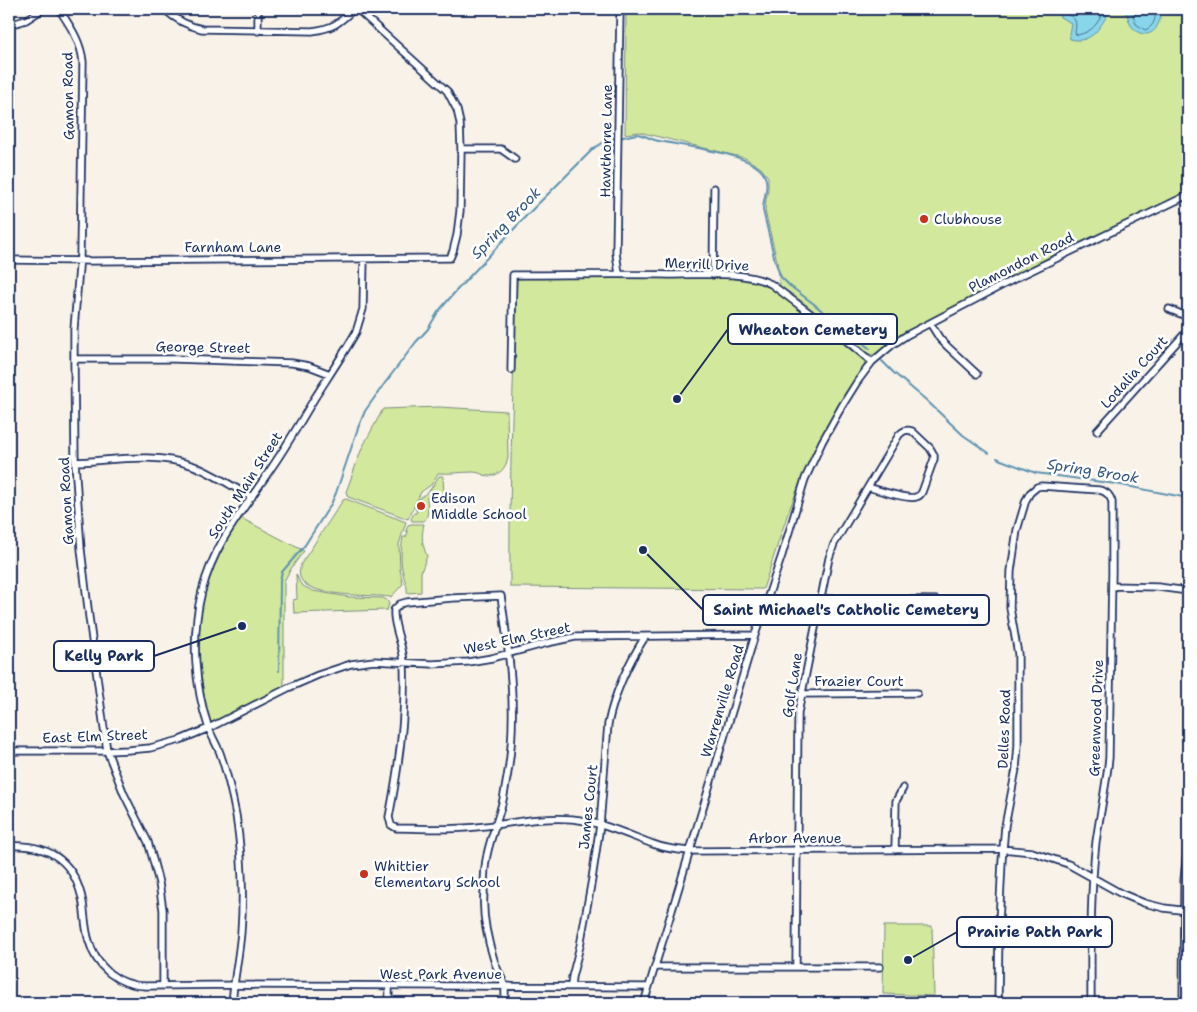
<svg xmlns="http://www.w3.org/2000/svg" width="1197" height="1012" viewBox="0 0 1197 1012" font-family="'Shantell Sans',sans-serif">
<style>
.green{fill:#d2e89d;stroke:#768c7e}
.water{fill:#89d5e9;stroke:#5d93b1}
.lines{fill:none;stroke-linecap:round;stroke-linejoin:round}
.shore{stroke:#477196;stroke-width:1}
.stream{stroke:#5d93b1;stroke-width:2}
.minor-casing{stroke:#1b2f5e;stroke-width:9}
.minor{stroke:#fff;stroke-width:5.5}
.poi-dot{fill:#c8321e;stroke:#fff;stroke-width:2}
.labels{text-anchor:middle;stroke-width:5;stroke-linejoin:round;paint-order:stroke}
.street-label{font-size:14px;fill:#1b2f5e;stroke:#fff}
.poi-label{font-size:14px;fill:#1b2f5e;stroke:#fff;text-anchor:start}
.water-label{font-size:15px;font-style:italic;fill:#365881;stroke:#fff}
.leader{fill:none;stroke:#1b2f5e;stroke-width:2}
.callout-dot{fill:#1b2f5e;stroke:#fff;stroke-width:2}
.callout{fill:#fff;stroke:#1b2f5e;stroke-width:2}
.callout-label{font-size:15px;text-anchor:middle;font-weight:bold;fill:#1b2f5e}
</style>
<rect width="100%" height="100%" fill="#f9f2e9"/>
<filter id="ink" filterUnits="userSpaceOnUse"><feTurbulence type="fractalNoise" baseFrequency=".02" numOctaves="2"/><feDisplacementMap in="SourceGraphic" scale="10" xChannelSelector="R" yChannelSelector="G"/><feConvolveMatrix kernelMatrix="1 2 1 2 8 2 1 2 1" color-interpolation-filters="sRGB"/></filter>
<g filter="url(#ink)">
<!-- green -->
<path class="green" d="M626 9H1188V192L1049 257 982 292 901 335 878 353 873 355 866 353 803 302 780 286 777 261 765 211 766 199 768 190V177L761 168 745 158 639 132 625 134Z
M551 277 738 278 753 280 765 284 774 290 864 360 865 362 864 368 846 392 828 424 805 470 788 513 763 589 510 587C509 484 513 382 517 279Z
M439 407 507 411 508 458C506 467 500 476 489 476 483 476 480 472 474 472 462 472 449 474 438 473L432 484 421 492 408 519 348 497 346 492 362 448 383 409Z
M439 476H443L444 496 427 497C427 505 430 515 424 521H412L411 519 414 513H416L417 510 415 509 420 498 430 490Z
M346 499 406 522 399 544 400 570 403 584 391 597C387 597 384 596 380 596 363 595 308 596 301 579 298 574 300 568 301 564L343 500Z
M239 517 304 551 292 567 284 581V687L249 704 211 725C207 708 203 692 201 675 196 640 200 603 213 569 219 550 229 534 239 517Z
M411 524H424C421 537 422 544 427 556L421 572V592L407 593C408 586 404 580 403 573 400 562 401 548 403 537H406L408 532 406 531 408 525Z
M296 574 300 583 303 586 313 591 349 597 383 598 387 600 389 604 387 610 294 613 293 600 297 599Z
M884 926H932L934 996 883 994Z"/>
<!-- water -->
<path class="water" d="M1058 9H1111C1101 25 1093 45 1070 39L1069 34 1071 23 1060 17Z
M1120 9H1160C1161 15 1161 19 1158 24 1154 36 1141 37 1133 28 1126 21 1131 14 1120 9Z"/>
<g class="lines">
<!-- shore -->
<path class="shore" d="M1063 9 1064 13C1076 18 1077 20 1075 33L1077 35C1094 32 1098 22 1105 9
M1129 9 1133 15 1136 24 1145 30C1155 26 1156 18 1155 9"/>
<!-- stream -->
<path class="stream" d="M882 361 894 373 926 400 963 435 989 453
M997 458 1001 460 1036 473 1116 484 1188 498
M279 671 280 580 282 572 305 545 331 504 336 493 358 428 365 411 382 387 416 342 428 329 438 312 456 291 528 214 594 148C598 146 601 144 604 142 608 141 634 134 637 134 645 135 652 140 659 141 683 146 750 153 763 173 771 185 763 197 763 210L775 261 781 277 790 286 814 304 828 316 839 323 870 349"/>
<defs>
<path id="minor" d="M59 9C70 26 81 41 83 62L80 255 74 329V359L75 462 81 549 89 617 107 751 124 794 148 842 152 856 159 883 163 910V986
M164 9C175 19 187 26 202 29L312 31C334 28 339 23 354 9
M258 9V31
M9 25 26 20 43 9
M461 149H501L515 159
M9 260 93 261 450 258 453 251 457 235 460 211 461 149 460 123 457 110 447 91 357 9
M619 274 616 253 620 9
M713 275 714 188
M1169 309 1188 317
M930 323 940 339 948 347 977 374
M74 359H174L292 363 309 366 330 374
M511 370 513 275C565 275 617 274 670 275 701 275 743 270 771 284L848 342 872 362
M1097 431 1188 330
M75 462C115 460 156 452 194 466 214 474 233 487 252 497
M1112 586 1158 587 1188 591
M766 602 812 601 827 599 936 600
M801 694 917 693
M9 751H107L128 750 150 748 180 740 209 728 288 688 318 675 351 664 374 661 432 664 468 662 492 658 547 643 575 637 755 635
M9 846C50 844 75 861 83 903 85 916 85 929 89 941 96 967 117 985 145 986L234 985 648 987
M895 850 896 801 903 788
M655 967H880
M796 967 798 713 829 558 834 544 899 435C903 431 906 429 912 431L930 448 934 455V459L922 492C920 495 920 496 916 497 908 500 878 490 868 487
M571 986 572 977 580 946 592 879 600 825 608 724C615 691 627 665 645 637
M232 1003C234 979 239 956 241 932 244 893 242 854 236 815 232 794 227 773 220 753 217 745 212 737 209 729 194 685 191 635 202 591 215 541 243 511 270 470 286 447 300 423 314 399 328 377 343 355 356 332L363 309 364 259
M389 1003V986
M505 1003C505 998 505 993 505 988 504 981 496 968 494 960 487 938 482 915 484 893 484 880 484 867 487 855 490 839 497 823 501 807 504 798 505 788 507 778 518 716 510 658 501 596L452 598 407 602 400 604 394 610V615C395 632 404 647 404 664 406 716 399 767 389 817L391 825 396 828C419 828 442 830 465 828 501 826 536 816 572 819 601 822 626 834 653 844 665 849 678 850 690 851L1003 849 1032 852 1068 864 1120 893 1144 903 1164 908 1188 911
M644 1003 755 635 782 555 805 479 822 442 842 406 857 382 872 362 892 345 907 335 1020 276 1188 195
M998 1003 999 923 1002 861 1005 826 1016 769 1018 745V654L1010 608 1011 571 1017 530 1026 500 1030 493 1037 487 1041 486 1099 490C1106 491 1110 495 1112 502V572L1109 758C1106 786 1100 814 1096 842 1090 895 1091 949 1091 1003
M1183 1003 1184 880 1188 841"/>
</defs>
<!-- minor casing -->
<use href="#minor" class="minor-casing"/>
<!-- minor -->
<use href="#minor" class="minor"/>
</g>
</g>
<!-- markers -->
<g class="poi-dot">
<circle cx="924" cy="219" r="5"/>
<circle cx="421" cy="506" r="5"/>
<circle cx="364" cy="874" r="5"/>
</g>
<g class="labels">
<!-- street labels -->
<g class="street-label">
<text transform="translate(68 96) rotate(-91)" y="5">Gamon Road</text>
<text transform="translate(606 141) rotate(-89)" y="5">Hawthorne Lane</text>
<text x="233" y="252">Farnham Lane</text>
<text transform="translate(1021 262) rotate(-27)" y="5">Plamondon Road</text>
<text transform="translate(707 264) rotate(2)" y="5">Merrill Drive</text>
<text transform="translate(203 347) rotate(1)" y="5">George Street</text>
<text transform="translate(1134 372) rotate(-48)" y="5">Lodalia Court</text>
<text transform="translate(245 485) rotate(-57)" y="5">South Main Street</text>
<text transform="translate(66 501) rotate(-93)" y="5">Gamon Road</text>
<text transform="translate(517 638) rotate(-12)" y="5">West Elm Street</text>
<text x="859" y="686">Frazier Court</text>
<text transform="translate(792 685) rotate(-81)" y="5">Golf Lane</text>
<text transform="translate(722 701) rotate(-73)" y="5">Warrenville Road</text>
<text transform="translate(1096 718) rotate(-88)" y="5">Greenwood Drive</text>
<text transform="translate(1004 729) rotate(-88)" y="5">Delles Road</text>
<text transform="translate(95 736) rotate(-2)" y="5">East Elm Street</text>
<text transform="translate(588 807) rotate(-84)" y="5">James Court</text>
<text x="795" y="843">Arbor Avenue</text>
<text x="441" y="979">West Park Avenue</text>
</g>
<!-- poi labels -->
<g class="poi-label">
<text x="934" y="224">Clubhouse</text>
<text x="431" y="503">Edison<tspan x="431" dy="16">Middle School</tspan></text>
<text x="374" y="871">Whittier<tspan x="374" dy="16">Elementary School</tspan></text>
</g>
<!-- water labels -->
<g class="water-label">
<text transform="translate(506 223) rotate(-46)" y="5">Spring Brook</text>
<text transform="translate(1093 471) rotate(9)" y="5">Spring Brook</text>
</g>
</g>
<!-- callouts -->
<path class="leader" d="M677 399L728 329M643 550L703 610M242 626L154 656M908 960L957 932"/>
<g class="callout-dot">
<circle cx="677" cy="399" r="5"/>
<circle cx="643" cy="550" r="5"/>
<circle cx="242" cy="626" r="5"/>
<circle cx="908" cy="960" r="5"/>
</g>
<g class="callout">
<rect x="728" y="314" width="169" height="30" rx="5"/>
<rect x="703" y="595" width="286" height="30" rx="5"/>
<rect x="54" y="641" width="100" height="30" rx="5"/>
<rect x="957" y="917" width="155" height="30" rx="5"/>
</g>
<g class="callout-label">
<text x="813" y="335">Wheaton Cemetery</text>
<text x="846" y="615">Saint Michael's Catholic Cemetery</text>
<text x="104" y="661">Kelly Park</text>
<text x="1035" y="937">Prairie Path Park</text>
</g>
<!-- margin -->
<rect width="1197" height="1012" fill="none" stroke="#fff" stroke-width="30"/>
<rect x="15" y="15" width="1167" height="982" fill="none" stroke="#1b2f5e" stroke-width="2" filter="url(#ink)"/>
</svg>
